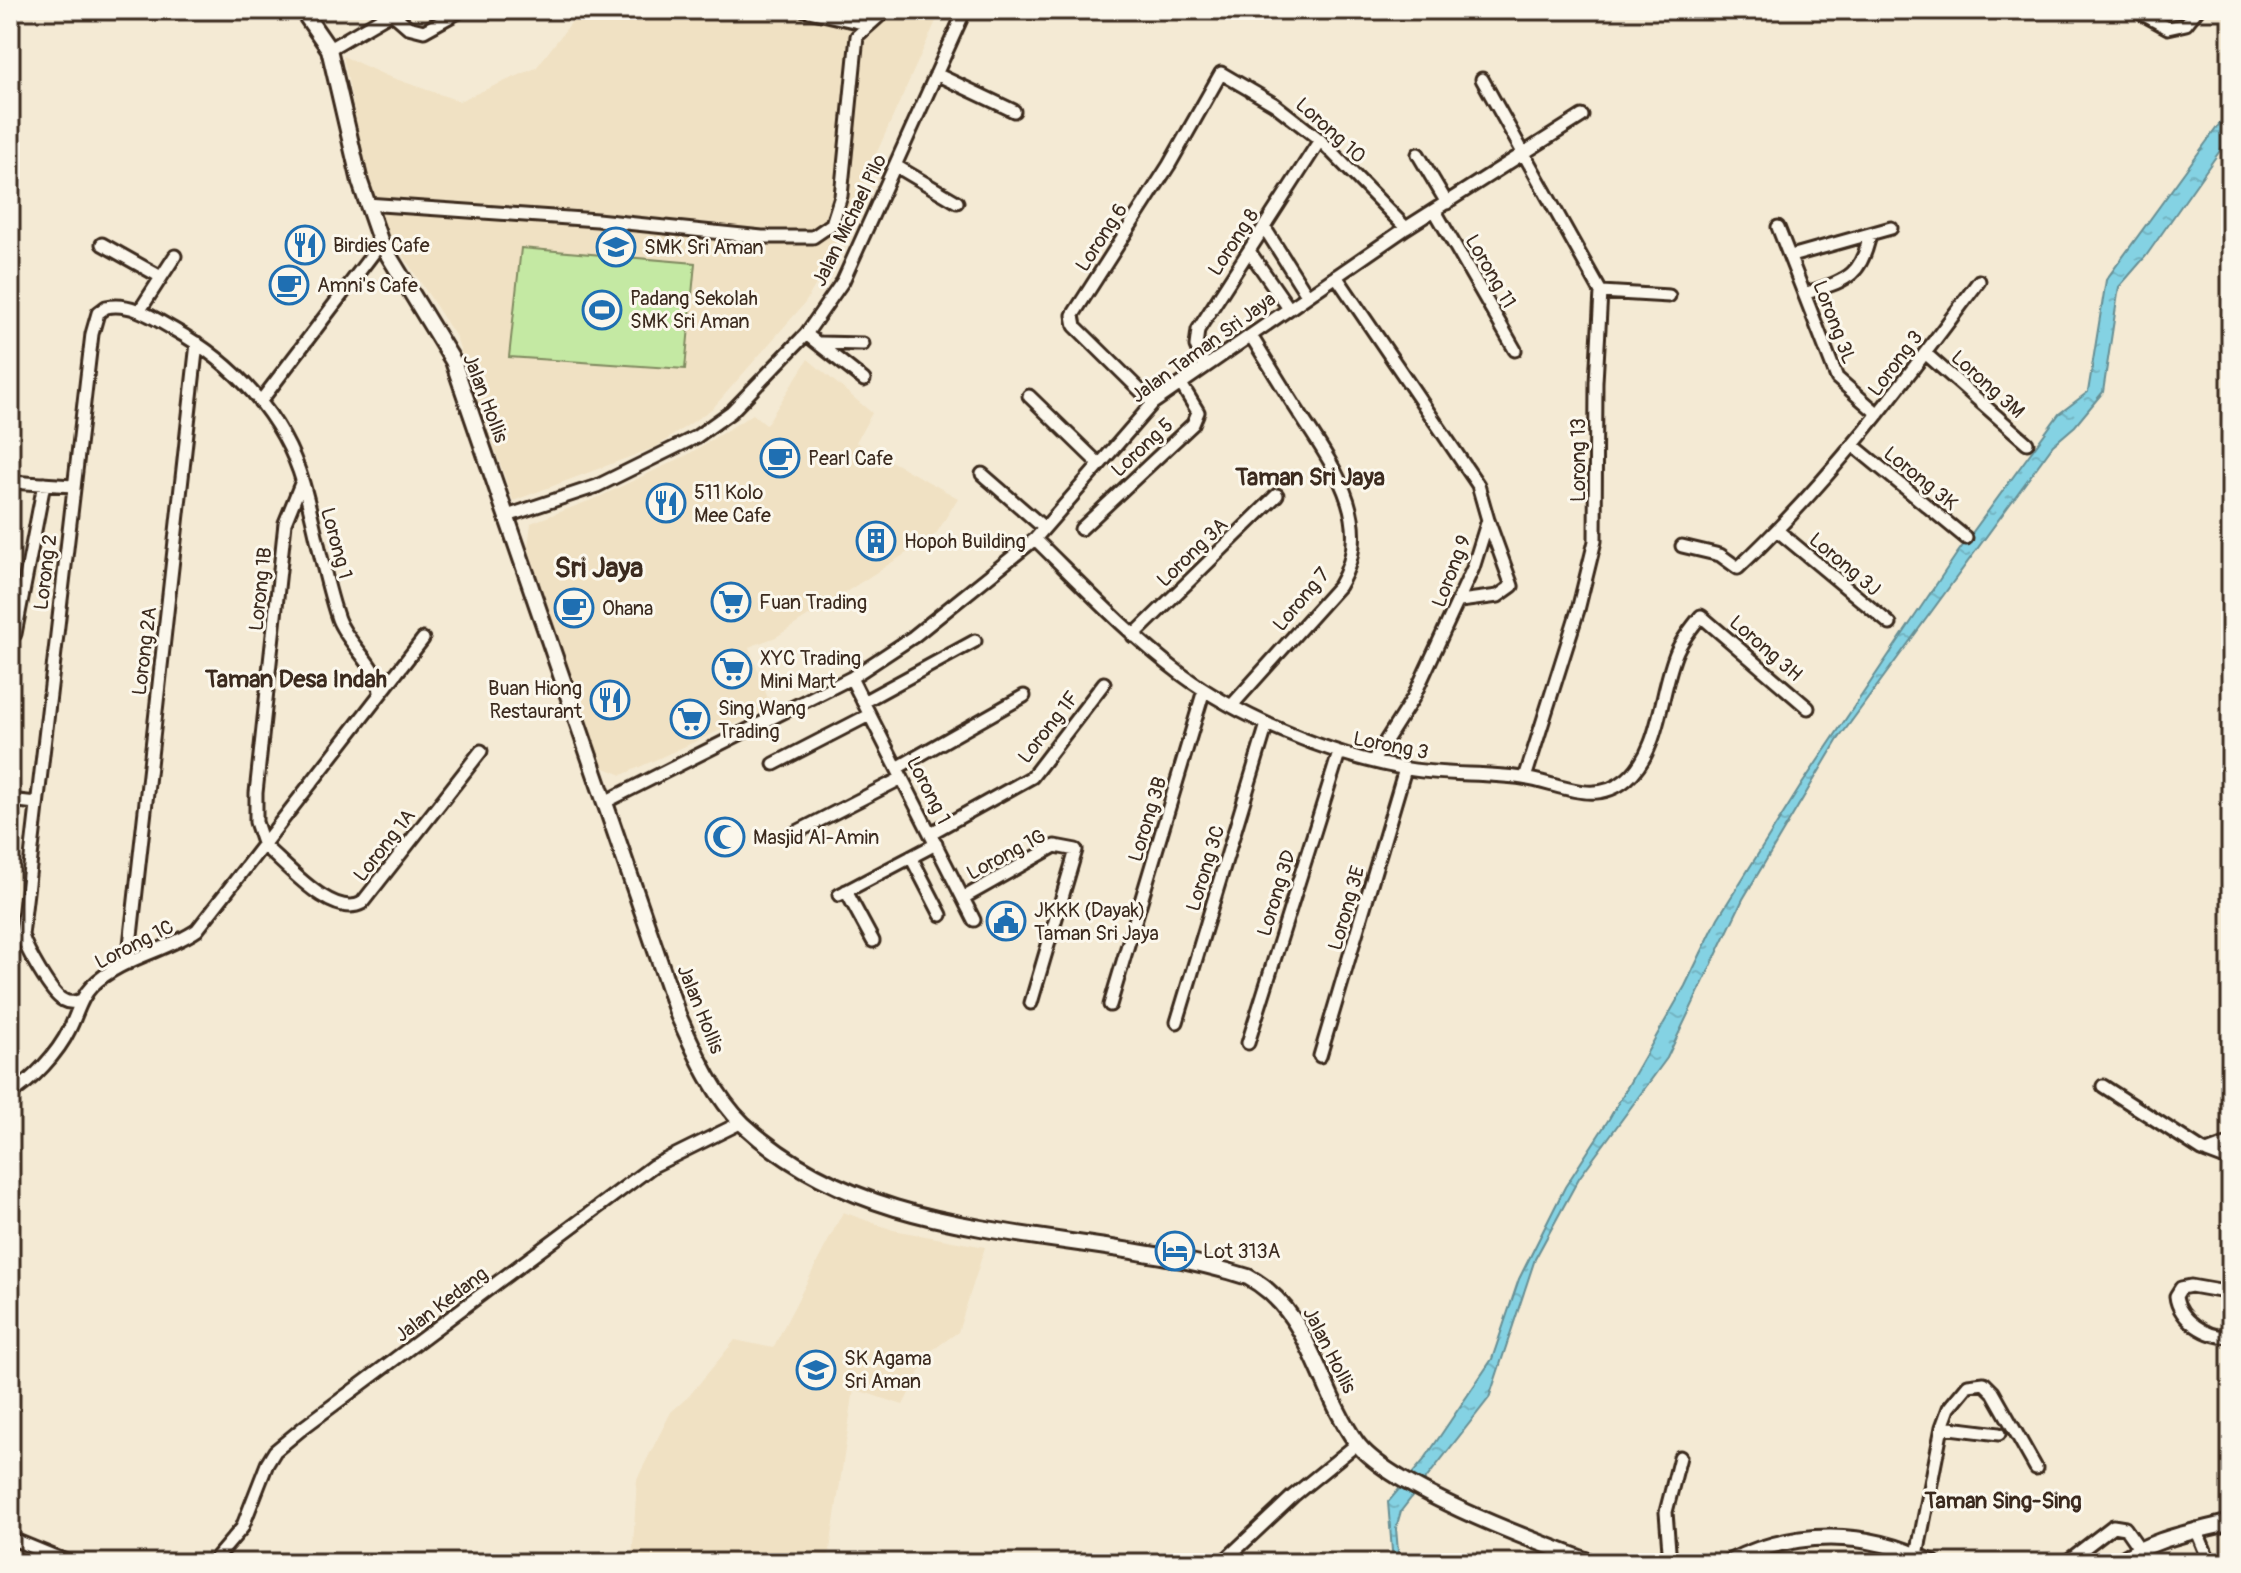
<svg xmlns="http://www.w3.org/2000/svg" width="2241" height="1573" viewBox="0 0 2241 1573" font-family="Pangolin,sans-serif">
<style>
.built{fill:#f0e1c3}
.park{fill:#c4e9a3;stroke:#808a60;stroke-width:2}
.water{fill:url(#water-ripples);stroke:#678f94;stroke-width:2}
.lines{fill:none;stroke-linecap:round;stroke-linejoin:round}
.minor-casing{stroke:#3b2a1e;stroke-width:17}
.major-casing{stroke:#3b2a1e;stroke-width:20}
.minor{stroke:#fbf7ec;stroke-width:11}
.major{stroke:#fbf7ec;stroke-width:14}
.labels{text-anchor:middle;stroke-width:6;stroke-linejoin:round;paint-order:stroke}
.street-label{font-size:20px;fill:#3b2a1e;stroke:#fbf7ec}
.poi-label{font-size:20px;fill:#3b2a1e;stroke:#fbf7ec;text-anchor:start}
.neighbourhood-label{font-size:22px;font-weight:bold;fill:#3b2a1e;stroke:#fbf7ec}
.quarter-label{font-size:24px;font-weight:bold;fill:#3b2a1e;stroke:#fbf7ec}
.district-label{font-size:28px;font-weight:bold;fill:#3b2a1e;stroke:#fbf7ec}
</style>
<defs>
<pattern id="water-ripples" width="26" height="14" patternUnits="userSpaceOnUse" patternTransform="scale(2)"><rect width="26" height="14" fill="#84d2e3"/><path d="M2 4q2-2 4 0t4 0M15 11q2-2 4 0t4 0" fill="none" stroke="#73b4c2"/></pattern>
</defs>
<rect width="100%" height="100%" fill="#f4ead4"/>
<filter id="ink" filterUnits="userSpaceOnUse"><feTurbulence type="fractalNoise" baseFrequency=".0125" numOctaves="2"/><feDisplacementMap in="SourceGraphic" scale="16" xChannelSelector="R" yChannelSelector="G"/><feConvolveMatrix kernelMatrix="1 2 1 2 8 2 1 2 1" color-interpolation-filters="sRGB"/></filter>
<g filter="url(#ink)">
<!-- built -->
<path class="built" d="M581 10H941L823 272 805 303 713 408 656 447 513 501 456 337 382 223 371 193 343 56 387 76 459 101 536 68Z
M808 359 872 413 856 442 958 498 936 534 776 637 749 647 771 707 622 775 600 766 528 547 531 523 599 497 687 455 753 414 766 425Z
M843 1212 893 1230 985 1247 958 1332 930 1352 903 1405 854 1389 828 1563H632L637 1479 671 1412 689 1396 735 1340 773 1348Z"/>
<!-- park -->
<path class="park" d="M521 248 695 263 685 369 509 357Z"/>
<!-- water -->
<path class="water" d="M2231 108V135L2146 256 2119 287 2103 392 2075 426 2053 445 1837 741 1743 899 1667 1058 1579 1178 1535 1259 1489 1398 1401 1511 1396 1528 1399 1563H1393L1388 1502 1424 1460 1492 1359 1519 1279 1565 1187 1609 1119 1685 986 1718 918 1802 784 1956 555 2059 414 2088 392 2106 280Z"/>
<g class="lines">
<defs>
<path id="minor" d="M804 10 867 24
M2135 10 2168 28 2186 24 2197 10
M392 13 408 27 424 31 462 10
M329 49 396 10
M936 74 1014 111
M1482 79 1601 292 1596 382 1595 541 1578 610 1525 778
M1418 154 1447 203
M896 166 957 202
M366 204 597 220 762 237H813L832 224 841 196 857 36 886 10
M1435 211 1515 350
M1264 227 1307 295
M1778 227 1837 378 1878 414
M102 244 161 277
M1249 251 1288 307
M1791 256 1891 228
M1336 276 1478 485 1488 520 1473 568 1413 698 1373 761
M1601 292 1669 296
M1804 294C1845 280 1861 279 1870 234
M140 310 175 256
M806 334 864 380
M820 343 863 344
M1925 353 2027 443
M1205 367 1196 346 1198 330 1320 140
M1029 396 1098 463
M260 402 381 243
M1153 403 1075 326 1073 315 1169 165 1221 73 1274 104 1320 140 1406 228
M1854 446 1966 538
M982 474 1043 527
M10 482 73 486
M507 516 597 486 696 437 731 412 806 334 843 281 965 10
M1081 529 1193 424 1198 412 1181 384
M1778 531 1890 624
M1035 539C1082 585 1128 634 1181 674 1240 718 1331 755 1402 768 1442 776 1484 772 1523 778 1559 783 1594 807 1627 779 1661 750 1660 690 1677 651 1683 638 1692 627 1701 616L1808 708
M1682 546 1720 555 1738 568C1830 482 1904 382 1979 281
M1460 601 1498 596 1512 586 1488 520
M15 634 44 484
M1133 636 1277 495
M851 678 974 920
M863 702 975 641
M1233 704 1339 586C1376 525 1335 468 1301 416 1284 390 1268 363 1251 336
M774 764 869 715
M897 768 1024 696
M10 800 36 803
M607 801 851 678 913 637 1035 539 1153 403 1406 228 1582 116
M931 833 1032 777 1104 683
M789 836 902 778
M264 846 256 822V793L285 523 302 481
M264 846C287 865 332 919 362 903L481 751
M911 857 941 915
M846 891 873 941
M839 895 936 844
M963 898 1055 846 1076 850 1031 1003
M128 963 197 343
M82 1000C75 1002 70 1004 63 1000 51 994 26 949 22 935L92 334 98 313 106 307C131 302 152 317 173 329 234 363 283 415 303 483 316 528 323 575 338 619 348 645 378 665 380 692
M1110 1005 1204 690
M1177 1022 1267 724
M1248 1043 1339 753
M1320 1056 1405 769
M2103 1086 2202 1150 2207 1152 2231 1143
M10 1094C32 1081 58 1053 69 1030 77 1015 80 998 92 986 120 958 165 952 197 930L423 639
M2207 1152 2231 1161
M2231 1293 2191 1286 2181 1288 2176 1296C2178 1319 2209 1340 2231 1336
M1942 1427 1999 1434
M2196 1529 2210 1563
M10 1538 71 1563
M1917 1555 1942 1427 1949 1408 1968 1385 1984 1383 1993 1392 2036 1468
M212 1563 242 1528 267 1464 275 1451 304 1427 653 1166 742 1122
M1222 1563 1293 1496 1357 1444
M1670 1563 1666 1512 1680 1457
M2065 1563 2113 1526 2125 1528 2139 1548"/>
<path id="major" d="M302 10 329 49 360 182 381 243 453 361 678 1015C695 1052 713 1095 743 1124 880 1252 1081 1224 1248 1277 1311 1311 1317 1387 1356 1442 1389 1488 1537 1542 1593 1563
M1727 1563C1794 1529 1866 1529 1933 1563
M2117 1563C2153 1538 2190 1533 2231 1522"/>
</defs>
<!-- minor casing -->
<use href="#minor" class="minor-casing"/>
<!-- major casing -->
<use href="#major" class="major-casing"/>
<!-- minor -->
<use href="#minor" class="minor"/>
<!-- major -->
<use href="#major" class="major"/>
</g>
</g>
<!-- icons -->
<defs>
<symbol id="restaurant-ring" viewBox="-11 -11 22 22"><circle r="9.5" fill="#fbf7ec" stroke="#1f6fb2" stroke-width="1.5"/><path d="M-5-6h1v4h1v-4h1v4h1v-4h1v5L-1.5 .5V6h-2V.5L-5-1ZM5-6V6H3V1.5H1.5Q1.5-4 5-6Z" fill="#1f6fb2"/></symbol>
<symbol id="school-ring" viewBox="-11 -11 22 22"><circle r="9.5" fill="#fbf7ec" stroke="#1f6fb2" stroke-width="1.5"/><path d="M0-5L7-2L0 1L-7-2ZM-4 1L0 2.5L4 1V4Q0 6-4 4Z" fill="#1f6fb2"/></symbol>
<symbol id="cafe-ring" viewBox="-11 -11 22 22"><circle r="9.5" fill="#fbf7ec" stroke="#1f6fb2" stroke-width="1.5"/><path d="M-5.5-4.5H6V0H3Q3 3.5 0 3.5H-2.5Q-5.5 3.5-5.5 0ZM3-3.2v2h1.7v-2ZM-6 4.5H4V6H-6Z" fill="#1f6fb2"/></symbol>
<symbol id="stadium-ring" viewBox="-11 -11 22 22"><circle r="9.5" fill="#fbf7ec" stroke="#1f6fb2" stroke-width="1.5"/><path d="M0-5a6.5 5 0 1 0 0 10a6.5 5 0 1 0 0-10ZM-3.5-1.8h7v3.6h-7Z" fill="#1f6fb2"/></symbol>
<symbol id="building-ring" viewBox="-11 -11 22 22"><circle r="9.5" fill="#fbf7ec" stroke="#1f6fb2" stroke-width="1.5"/><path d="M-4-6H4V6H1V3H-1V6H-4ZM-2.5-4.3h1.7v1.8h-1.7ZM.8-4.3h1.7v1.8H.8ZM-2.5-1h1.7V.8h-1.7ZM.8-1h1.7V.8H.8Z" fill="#1f6fb2"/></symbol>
<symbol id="supermarket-ring" viewBox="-11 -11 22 22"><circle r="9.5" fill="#fbf7ec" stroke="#1f6fb2" stroke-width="1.5"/><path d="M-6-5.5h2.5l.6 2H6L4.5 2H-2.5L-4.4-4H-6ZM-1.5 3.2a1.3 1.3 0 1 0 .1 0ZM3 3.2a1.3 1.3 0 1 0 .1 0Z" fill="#1f6fb2"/></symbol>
<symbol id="mosque-ring" viewBox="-11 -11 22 22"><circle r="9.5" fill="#fbf7ec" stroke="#1f6fb2" stroke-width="1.5"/><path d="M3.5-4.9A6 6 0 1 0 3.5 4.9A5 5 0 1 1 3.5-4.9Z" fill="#1f6fb2"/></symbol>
<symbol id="civic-ring" viewBox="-11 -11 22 22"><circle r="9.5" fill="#fbf7ec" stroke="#1f6fb2" stroke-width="1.5"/><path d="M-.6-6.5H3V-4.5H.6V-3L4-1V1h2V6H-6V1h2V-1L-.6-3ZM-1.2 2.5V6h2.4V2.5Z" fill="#1f6fb2"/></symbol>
<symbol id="hotel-ring" viewBox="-11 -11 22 22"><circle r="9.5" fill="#fbf7ec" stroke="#1f6fb2" stroke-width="1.5"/><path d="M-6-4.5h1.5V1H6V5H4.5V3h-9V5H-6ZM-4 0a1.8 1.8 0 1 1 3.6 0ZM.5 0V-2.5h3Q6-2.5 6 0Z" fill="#1f6fb2"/></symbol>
</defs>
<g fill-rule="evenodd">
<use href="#restaurant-ring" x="283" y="223" width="44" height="44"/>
<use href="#school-ring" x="594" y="225" width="44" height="44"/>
<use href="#cafe-ring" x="267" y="263" width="44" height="44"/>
<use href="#stadium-ring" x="580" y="288" width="44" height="44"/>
<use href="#cafe-ring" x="758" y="436" width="44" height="44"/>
<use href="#restaurant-ring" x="644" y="481" width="44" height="44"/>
<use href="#building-ring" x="854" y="519" width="44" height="44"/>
<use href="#supermarket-ring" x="709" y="580" width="44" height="44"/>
<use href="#cafe-ring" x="552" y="586" width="44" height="44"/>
<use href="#supermarket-ring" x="710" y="647" width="44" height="44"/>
<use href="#restaurant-ring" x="588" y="678" width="44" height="44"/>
<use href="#supermarket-ring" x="668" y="697" width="44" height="44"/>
<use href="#mosque-ring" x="703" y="815" width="44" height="44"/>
<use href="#civic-ring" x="984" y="899" width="44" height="44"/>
<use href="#hotel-ring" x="1153" y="1229" width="44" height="44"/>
<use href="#school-ring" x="794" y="1348" width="44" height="44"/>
</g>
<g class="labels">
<!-- street labels -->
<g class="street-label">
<text transform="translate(1331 130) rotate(42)" y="7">Lorong 10</text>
<text transform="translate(849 220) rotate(-64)" y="7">Jalan Michael Pilo</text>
<text transform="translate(1101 237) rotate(-57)" y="7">Lorong 6</text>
<text transform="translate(1233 242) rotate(-57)" y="7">Lorong 8</text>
<text transform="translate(1491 271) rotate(60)" y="7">Lorong 11</text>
<text transform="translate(1835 322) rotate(69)" y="7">Lorong 3L</text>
<text transform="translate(1203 347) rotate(-36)" y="7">Jalan Taman Sri Jaya</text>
<text transform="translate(1895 363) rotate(-53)" y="7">Lorong 3</text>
<text transform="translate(1988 384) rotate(42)" y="7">Lorong 3M</text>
<text transform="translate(486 398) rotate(69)" y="7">Jalan Hollis</text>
<text transform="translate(1142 447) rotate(-43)" y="7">Lorong 5</text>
<text transform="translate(1578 460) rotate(-90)" y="7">Lorong 13</text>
<text transform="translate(1921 478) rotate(39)" y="7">Lorong 3K</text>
<text transform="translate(337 543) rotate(75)" y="7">Lorong 1</text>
<text transform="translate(1192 552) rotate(-44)" y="7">Lorong 3A</text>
<text transform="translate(1845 564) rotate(40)" y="7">Lorong 3J</text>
<text transform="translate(1451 571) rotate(-69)" y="7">Lorong 9</text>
<text transform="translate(45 572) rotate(-83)" y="7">Lorong 2</text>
<text transform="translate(260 589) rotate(-84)" y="7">Lorong 1B</text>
<text transform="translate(1301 599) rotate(-50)" y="7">Lorong 7</text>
<text transform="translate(1766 648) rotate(41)" y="7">Lorong 3H</text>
<text transform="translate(144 651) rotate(-83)" y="7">Lorong 2A</text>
<text transform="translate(1048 727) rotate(-52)" y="7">Lorong 1F</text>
<text transform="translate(1391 745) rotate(11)" y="7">Lorong 3</text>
<text transform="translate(929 790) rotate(63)" y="7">Lorong 1</text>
<text transform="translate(1147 819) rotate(-73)" y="7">Lorong 3B</text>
<text transform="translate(384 845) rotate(-52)" y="7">Lorong 1A</text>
<text transform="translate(1006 854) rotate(-28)" y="7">Lorong 1G</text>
<text transform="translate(1205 868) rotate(-73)" y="7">Lorong 3C</text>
<text transform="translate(1276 893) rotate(-73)" y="7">Lorong 3D</text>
<text transform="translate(1346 908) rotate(-74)" y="7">Lorong 3E</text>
<text transform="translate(134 944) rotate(-27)" y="7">Lorong 1C</text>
<text transform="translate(701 1009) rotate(68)" y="7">Jalan Hollis</text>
<text transform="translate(441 1304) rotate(-37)" y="7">Jalan Kedang</text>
<text transform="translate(1330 1350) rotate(63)" y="7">Jalan Hollis</text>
</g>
<!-- poi labels -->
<g class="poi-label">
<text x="333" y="252">Birdies Cafe</text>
<text x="644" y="254">SMK Sri Aman</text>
<text x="317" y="292">Amni's Cafe</text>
<text x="630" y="305">Padang Sekolah<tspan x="630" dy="23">SMK Sri Aman</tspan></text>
<text x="808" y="465">Pearl Cafe</text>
<text x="694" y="499">511 Kolo<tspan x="694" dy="23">Mee Cafe</tspan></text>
<text x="904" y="548">Hopoh Building</text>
<text x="759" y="609">Fuan Trading</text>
<text x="602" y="615">Ohana</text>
<text x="760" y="665">XYC Trading<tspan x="760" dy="23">Mini Mart</tspan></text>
<text x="582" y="695" text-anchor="end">Buan Hiong<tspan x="582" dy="23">Restaurant</tspan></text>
<text x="718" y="715">Sing Wang<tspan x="718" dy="23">Trading</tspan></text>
<text x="753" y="844">Masjid Al-Amin</text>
<text x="1034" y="917">JKKK (Dayak)<tspan x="1034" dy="23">Taman Sri Jaya</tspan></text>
<text x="1203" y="1258">Lot 313A</text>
<text x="844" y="1365">SK Agama<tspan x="844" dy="23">Sri Aman</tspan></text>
</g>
<!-- neighbourhood labels -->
<g class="neighbourhood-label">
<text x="2003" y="1508">Taman Sing-Sing</text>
</g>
<!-- quarter labels -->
<g class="quarter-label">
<text x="1310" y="485">Taman Sri Jaya</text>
<text x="296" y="687">Taman Desa Indah</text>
</g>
<!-- district labels -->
<g class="district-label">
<text x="599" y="577">Sri Jaya</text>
</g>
</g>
<!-- margin -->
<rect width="2241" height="1573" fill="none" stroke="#fbf7ec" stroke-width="40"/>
<rect x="20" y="20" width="2201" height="1533" fill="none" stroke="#3b2a1e" stroke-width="3" filter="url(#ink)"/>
</svg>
